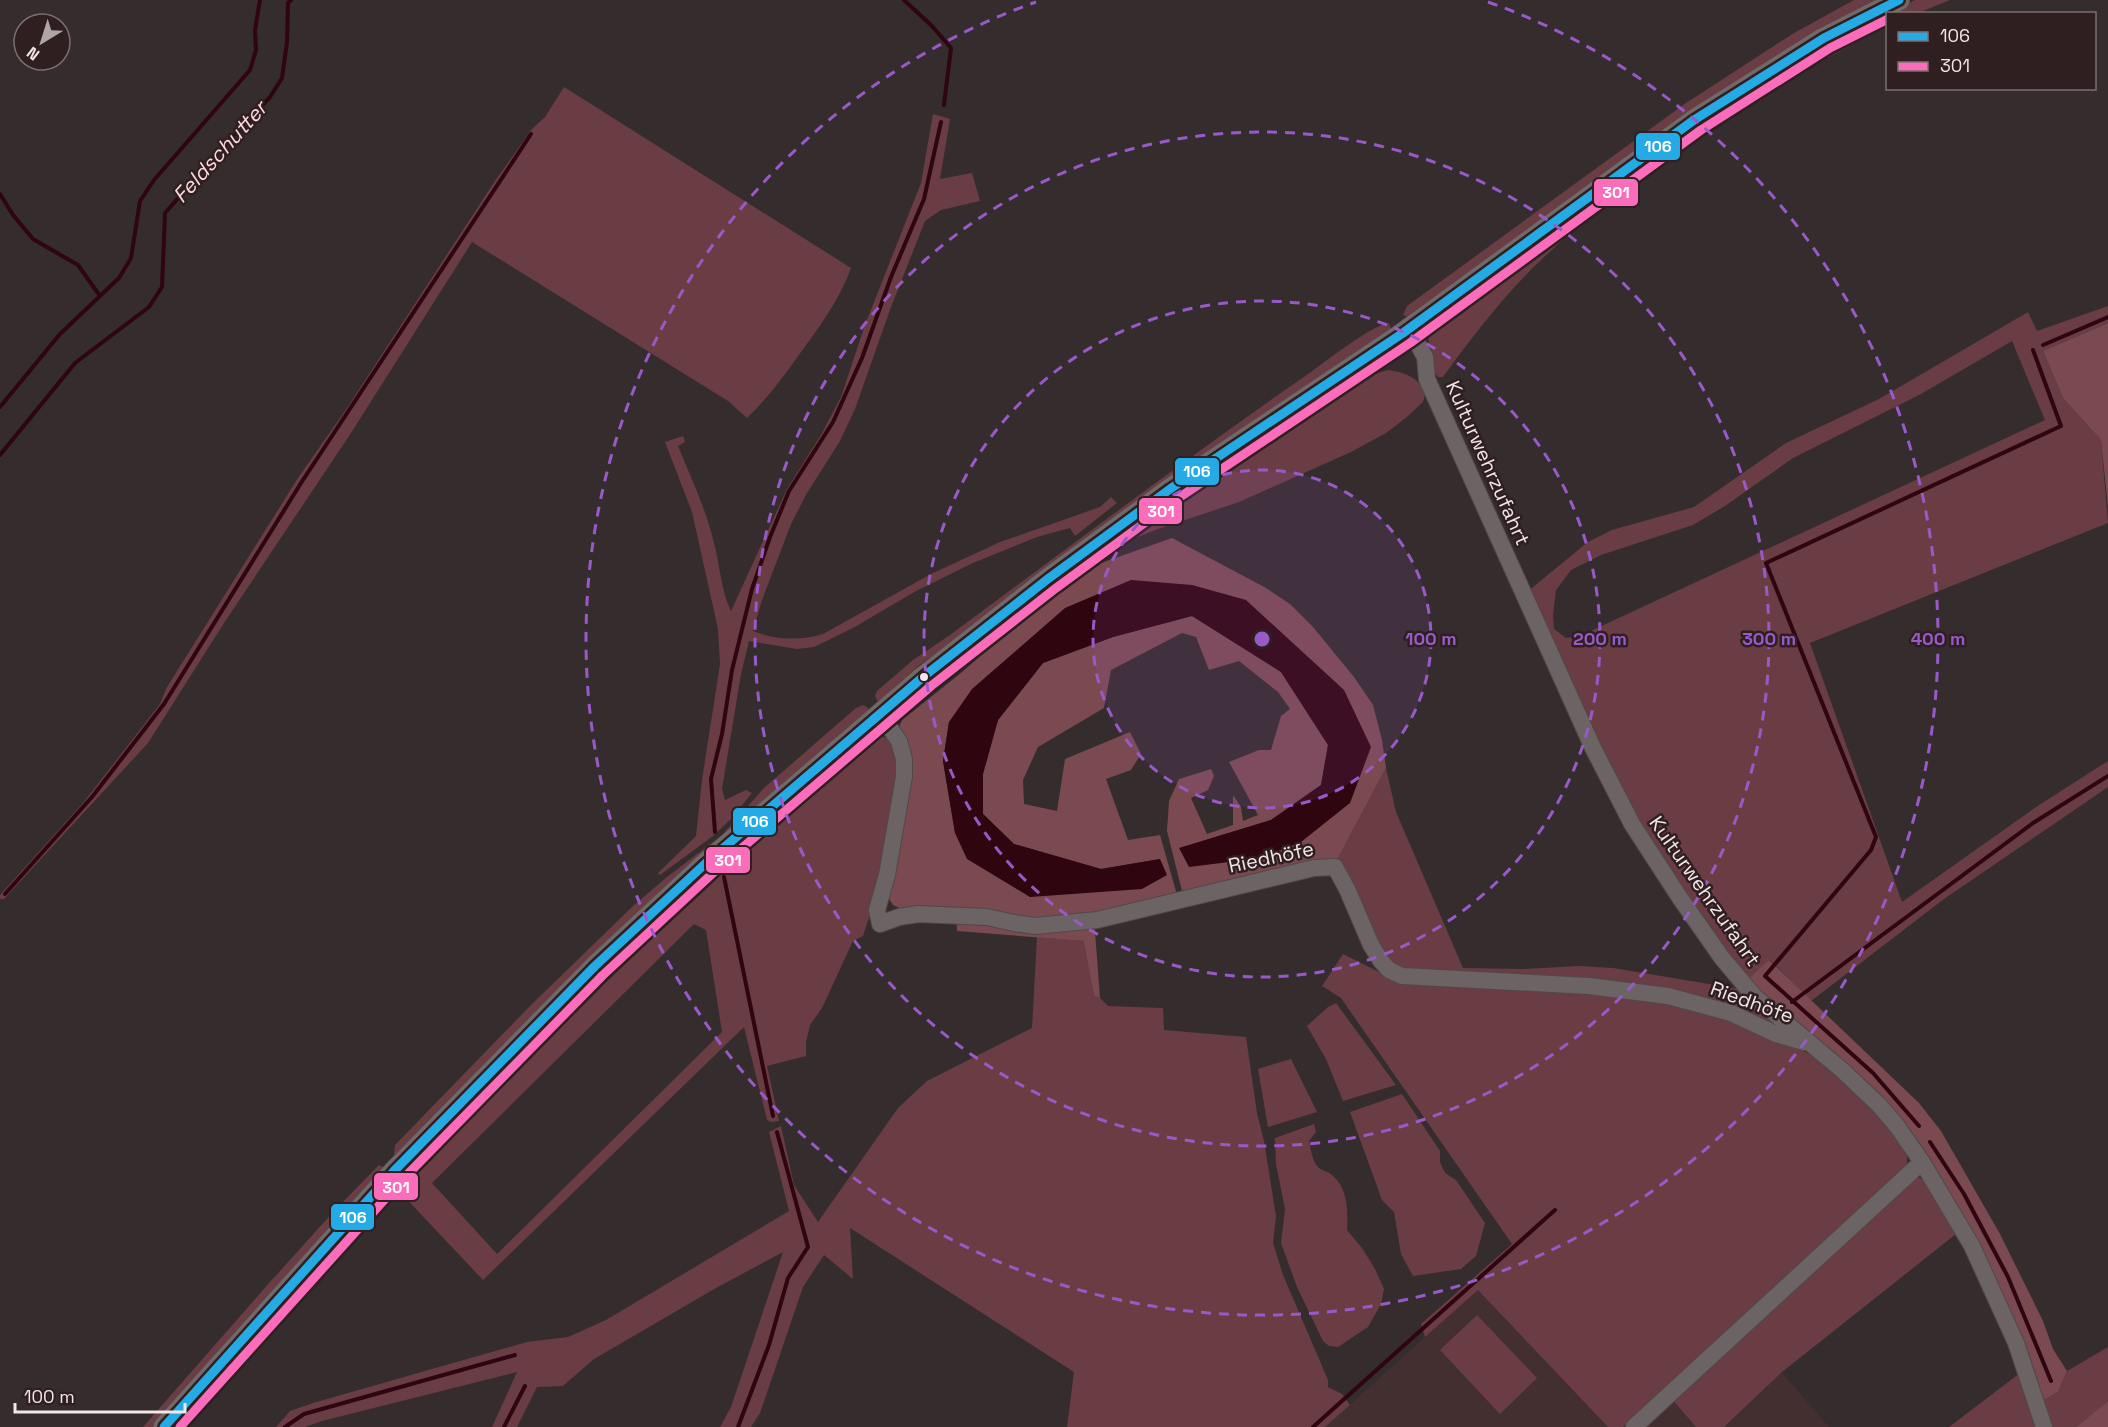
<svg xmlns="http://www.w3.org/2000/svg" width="2108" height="1427" viewBox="0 0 2108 1427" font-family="'Space Grotesk',sans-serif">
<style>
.built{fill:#432e30}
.green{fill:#6a3d44;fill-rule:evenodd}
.forest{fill:#7b4a51;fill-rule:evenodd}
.water{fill:#2f050f}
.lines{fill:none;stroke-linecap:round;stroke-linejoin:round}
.stream{stroke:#2f050f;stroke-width:4}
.minor-casing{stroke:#504849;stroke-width:18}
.major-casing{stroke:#504849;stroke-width:22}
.minor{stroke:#6b6364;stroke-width:16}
.major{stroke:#746768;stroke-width:21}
.bus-1-casing{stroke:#2f1f21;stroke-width:14}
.bus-2-casing{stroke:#2f1f21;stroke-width:14}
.bus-1{stroke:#24aae4;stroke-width:9}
.bus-2{stroke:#fb6dba;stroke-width:9}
.ring{fill:none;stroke:#995ac9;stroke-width:3;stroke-dasharray:10 8}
.bus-dot{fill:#f2e6e8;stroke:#2f1f21;stroke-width:2}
.labels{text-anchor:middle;stroke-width:5;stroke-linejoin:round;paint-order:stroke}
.street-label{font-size:20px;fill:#f2e6e8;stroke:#2f1f21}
.water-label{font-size:21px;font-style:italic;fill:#fed9dd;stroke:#2f1f21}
.centre{fill:#995ac9;stroke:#2f1f21;stroke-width:3}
.ring-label{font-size:18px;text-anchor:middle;font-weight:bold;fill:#995ac9;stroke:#2f1f21;stroke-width:5;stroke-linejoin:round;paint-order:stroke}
.line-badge{stroke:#2f1f21;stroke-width:2}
.badge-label{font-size:16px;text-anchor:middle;font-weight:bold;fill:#fff}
</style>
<rect width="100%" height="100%" fill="#352c2d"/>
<!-- built -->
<path class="built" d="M1478 1289 1608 1427H1325Z
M1782 1372 1829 1427H1724Z
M1664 1389 1696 1427H1623Z"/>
<!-- green -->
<path class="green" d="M1854 0H1884L1408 317 1403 315 1407 306 1686 103 1794 33Z
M1915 0H1950L1918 13 1888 14Z
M1888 14 1887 27C1804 67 1727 118 1652 172 1614 199 1576 226 1542 259 1505 294 1473 336 1443 377H1438L1434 371 1428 337 1433 326 1524 260 1669 146 1750 90Z
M564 87 851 268C840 299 820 326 801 352 784 376 768 398 747 418L728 401 472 242 351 433 224 623 148 743 4 899H0V895L83 803 160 704 167 687 298 478 347 408 495 181 532 129 545 117Z
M933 114 950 119 940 179 972 173 980 201 941 210 925 221 891 307 855 409 840 441 807 493 791 524 762 600 753 631C775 640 800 641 823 634L931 574 1000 542 1100 507 1111 497 1117 503 1075 536 1070 528 1037 537 973 563 916 591 853 628 814 647 797 649 749 641 741 674 722 789 725 800 746 790 752 793 731 819 713 836 660 875 658 873 696 836 702 780 720 664 718 629 692 512 665 442 683 436 685 442 678 446C691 478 706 509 714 543 720 565 721 591 731 611L787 489 821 435 841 397 865 325 921 183Z
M2108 306V323L2043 351 2063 398 2101 440 2108 523 1810 643 1902 902 2039 805 2108 761V787L1944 899 1811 1001 1770 960 1746 981 1625 801 1527 592 1588 542 1612 530 1694 507 1786 443 1879 399 2028 312 2037 331ZM2012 341 2045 420 1580 636 1566 638 1554 629 1553 615 1556 590 1571 570 1601 555 1693 525 1725 506 1793 458 1921 394Z
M1389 323 1391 329 918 666 896 690 878 702 875 696 877 691 913 660 950 635C1069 547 1187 458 1308 374 1324 363 1373 324 1389 323Z
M1389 370C1406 373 1416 377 1426 391L1423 402 1407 417 1386 433 1351 452 1239 502 1158 529 1097 553C1150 512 1206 476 1262 439 1301 413 1342 380 1389 370Z
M863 705 868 708V713L397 1156 394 1154 395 1145 531 1005 633 906 667 877 722 835 765 787 856 708Z
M881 737 889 738 900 759 882 878 863 936 853 941 822 1008 810 1025 806 1042V1056L767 1066 779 1121 771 1122 767 1120 744 1027 483 1280 400 1192C499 1089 598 987 703 890 758 839 817 790 874 741ZM694 924 706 930 722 1032 497 1254 432 1183Z
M1386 768 1396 812 1463 968 1522 969 1579 966 1613 968 1739 989 1772 1020 1773 1023 1770 1025 1744 1013 1403 971 1385 957 1337 860Z
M712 868 715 871 572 1006 431 1150 180 1427H174L361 1217 555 1017Z
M1037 937 1085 941 1094 996 1100 998 1108 1006 1163 1008 1164 1030 1246 1037 1257 1113 1264 1141 1276 1216 1273 1243 1283 1275 1328 1380V1387L1342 1394 1350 1405 1325 1427H1067L1074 1372 850 1228 853 1279 824 1255 803 1287 760 1413 751 1427H720L731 1407 783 1252 716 1288 594 1359 563 1386 537 1387 517 1427H492L517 1372 322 1421 305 1427H276L290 1411 313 1403 527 1342 568 1337 606 1320 789 1211 769 1132 781 1126 794 1185 818 1222 898 1108 927 1081 1032 1028Z
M1343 954 1385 975 1570 986 1700 1008 1792 1045 1823 1061 1874 1107 1907 1150V1168L1623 1427H1608L1478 1290 1425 1337 1421 1324 1512 1244 1341 998 1322 986Z
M1336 1003 1396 1085 1343 1101 1326 1059 1307 1026 1328 1007Z
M1291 1059 1317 1112 1268 1127 1258 1069Z
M1402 1094 1440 1151V1162L1445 1173 1456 1180 1485 1223 1476 1256 1461 1269 1413 1276 1401 1254 1394 1212 1382 1200 1350 1112Z
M1314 1124 1316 1132 1309 1141C1311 1149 1312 1162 1319 1168 1323 1171 1329 1172 1332 1175 1348 1188 1348 1212 1347 1230L1362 1248 1375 1269 1384 1289 1381 1304 1368 1327 1338 1347 1329 1346 1323 1341 1297 1287 1281 1243 1285 1209 1276 1164 1275 1138Z
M379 1165 384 1168 155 1427H143L270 1282 336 1209Z
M1915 1176 1927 1181 1956 1234 1782 1372 1724 1427H1696L1671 1398Z
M1477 1315 1537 1378 1500 1414 1440 1350Z
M2108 1347V1401L2076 1427H2050L2040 1402 2058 1392 2067 1371Z
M2020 1373 2038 1427H1949Z"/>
<!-- forest -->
<path class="forest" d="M2108 323V507L2101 440 2063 398 2043 351Z
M1172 538 1266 588 1290 604 1313 627 1354 677 1373 705 1382 740 1386 768 1337 860 1183 895 1167 831 1169 801 1179 779 1211 769 1214 776 1208 790 1191 798 1207 834 1233 825V795L1241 807 1243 821 1258 815 1229 762 1259 750H1271L1281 716 1290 709 1278 692 1239 661 1209 670 1196 637 1182 633 1111 670 1104 708 1038 747 1023 780 1024 804 1057 811 1065 759 1130 732 1141 754 1131 770 1106 779 1128 840 1160 835 1177 895 1094 918 1100 998 1094 996 1084 941 957 931 956 912 906 911 893 905 886 894 908 779 898 730 902 720 961 673 1019 622 1101 563ZM1131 580 1344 690 1350 803 1180 848 1271 820 1321 785 1328 745 1281 672 1192 616 1113 637 1043 663 998 720 983 774V814L1014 844 1101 869 1160 859 1030 897 955 833 943 761 949 722Z
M1769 960 1919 1103 1941 1131 2000 1234 2043 1321 2053 1349 2067 1371 2058 1392 2040 1402 1931 1167 1746 981Z
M2108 1401V1427H2076Z"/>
<!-- water -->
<path class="water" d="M1131 580 1192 585 1246 600 1344 690 1371 747 1350 803 1301 842 1261 858 1189 867 1179 848 1271 820 1321 785 1328 745 1281 672 1192 616 1113 637 1043 663 998 720 983 774V814L1014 844 1101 869 1160 859 1167 875 1142 889 1030 897 967 859 955 833 943 761 949 722 972 689 1065 608Z"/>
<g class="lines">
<!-- stream -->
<path class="stream" d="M904 0 932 26 951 48 944 105
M0 194 13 215 33 239 78 265 100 296 60 334 0 407
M100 296 119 278 131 258 140 201 154 180 250 70 256 50 255 30 260 0
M2043 345 2108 317
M0 455 75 363 149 307 162 287 165 213 226 144 270 97 282 78 287 42 288 3 291 0
M715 832 711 779 722 734 732 670 752 589 770 537 789 491 833 422 862 358 891 277 924 199 941 122
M724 877 773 1116
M5 894 92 797 164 704 301 483 531 134
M1792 1002 2033 823 2108 776
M1919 1126 1873 1073 1765 976 1871 850 1876 837 1766 563 2061 426 2033 350
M1930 1142 1964 1194 2008 1277 2051 1381
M285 1427 304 1414 515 1355
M504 1427 525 1386
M738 1427 769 1345 788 1278 808 1247 777 1132
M1313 1427 1555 1210"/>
<defs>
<path id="minor" d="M1403 333 1414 337 1425 357 1427 379 1593 748 1632 824 1680 898 1722 958 1754 996 1842 1070 1879 1105 1897 1126 1922 1162 1972 1246 2016 1343 2044 1427
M880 714 899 741 904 759V777L887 875 877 910 880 924 899 917 918 914 987 917 1014 923 1035 926 1097 920 1314 868 1335 867 1347 889 1371 945 1381 961 1389 970 1402 976 1589 986 1668 996 1731 1013 1776 1034 1804 1042
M1634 1427 1922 1162"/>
<path id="major" d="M164 1427 394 1171 595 966 706 863 923 677 1049 578 1170 489 1403 333 1694 120 1824 38 1899 0"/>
</defs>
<!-- minor casing -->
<use href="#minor" class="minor-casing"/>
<!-- major casing -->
<use href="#major" class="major-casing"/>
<!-- minor -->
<use href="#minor" class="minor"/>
<!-- major -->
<use href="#major" class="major"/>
<defs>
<path id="bus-1" d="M164 1427 394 1171 595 966 706 863 923 677 1049 578 1170 489 1403 333 1694 120 1824 38 1899 0"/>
<path id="bus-2" d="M180 1427 403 1179 603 975 714 872 931 686 1056 588 1177 499 1410 343 1701 130 1830 48 1888 19"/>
</defs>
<!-- bus-1 casing -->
<use href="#bus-1" class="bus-1-casing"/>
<!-- bus-2 casing -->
<use href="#bus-2" class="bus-2-casing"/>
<!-- bus-1 -->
<use href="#bus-1" class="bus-1"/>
<!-- bus-2 -->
<use href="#bus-2" class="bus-2"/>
</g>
<!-- distance rings -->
<circle cx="1262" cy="639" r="169" fill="#995ac9" fill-opacity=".12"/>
<g class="ring">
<circle cx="1262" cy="639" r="169"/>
<circle cx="1262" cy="639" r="338"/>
<circle cx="1262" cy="639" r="507"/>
<path d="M1488 2A676 676 0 1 1 1036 2"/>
</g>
<!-- markers -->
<circle class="bus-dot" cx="924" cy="677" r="5"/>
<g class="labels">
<!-- street labels -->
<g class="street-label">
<text transform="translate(1488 463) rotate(66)" y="7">Kulturwehrzufahrt</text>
<text transform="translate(1271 857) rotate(-12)" y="7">Riedhöfe</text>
<text transform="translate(1705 891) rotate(55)" y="7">Kulturwehrzufahrt</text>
<text transform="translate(1752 1002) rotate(20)" y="7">Riedhöfe</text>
</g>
<!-- water labels -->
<g class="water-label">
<text transform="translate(220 152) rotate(-48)" y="7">Feldschutter</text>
</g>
</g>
<circle cx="1262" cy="639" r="9" class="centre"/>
<g class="ring-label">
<text x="1431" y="645">100 m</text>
<text x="1600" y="645">200 m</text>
<text x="1769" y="645">300 m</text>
<text x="1938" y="645">400 m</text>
</g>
<g class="line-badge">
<rect x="1635" y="132" width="46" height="29" rx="6" fill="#24aae4"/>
<rect x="1593" y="178" width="46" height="29" rx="6" fill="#fb6dba"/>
<rect x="1174" y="457" width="46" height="29" rx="6" fill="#24aae4"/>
<rect x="1138" y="497" width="45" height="28" rx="6" fill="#fb6dba"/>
<rect x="732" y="807" width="45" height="29" rx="6" fill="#24aae4"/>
<rect x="705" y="846" width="46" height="28" rx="6" fill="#fb6dba"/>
<rect x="373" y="1172" width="46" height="29" rx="6" fill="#fb6dba"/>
<rect x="330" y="1203" width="45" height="28" rx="6" fill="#24aae4"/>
</g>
<g class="badge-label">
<text x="1658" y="152">106</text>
<text x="1616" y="198">301</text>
<text x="1197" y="477">106</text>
<text x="1161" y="517">301</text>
<text x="755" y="827">106</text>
<text x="728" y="866">301</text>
<text x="396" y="1193">301</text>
<text x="353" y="1223">106</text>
</g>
<!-- legend -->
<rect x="1886" y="12" width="210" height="78" fill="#2f1f21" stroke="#7d6f71" stroke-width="1.5"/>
<rect x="1898" y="32" width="30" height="9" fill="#24aae4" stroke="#7d6f71" stroke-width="1.5"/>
<text x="1940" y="42" font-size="18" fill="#f2e6e8">106</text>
<rect x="1898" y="62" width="30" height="9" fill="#fb6dba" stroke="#7d6f71" stroke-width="1.5"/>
<text x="1940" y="72" font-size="18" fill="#f2e6e8">301</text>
<!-- north arrow -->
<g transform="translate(42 42) rotate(218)"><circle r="28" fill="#2f1f21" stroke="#7d6f71" stroke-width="1.5"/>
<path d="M0-4.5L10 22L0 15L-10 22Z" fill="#b0a5a7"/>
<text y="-9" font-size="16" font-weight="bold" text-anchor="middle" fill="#f2e6e8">N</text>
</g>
<!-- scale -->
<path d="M15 1403v9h170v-9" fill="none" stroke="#f2e6e8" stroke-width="3"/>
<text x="24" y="1403" font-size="18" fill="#f2e6e8" stroke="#2f1f21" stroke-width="4.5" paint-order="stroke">100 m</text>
</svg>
